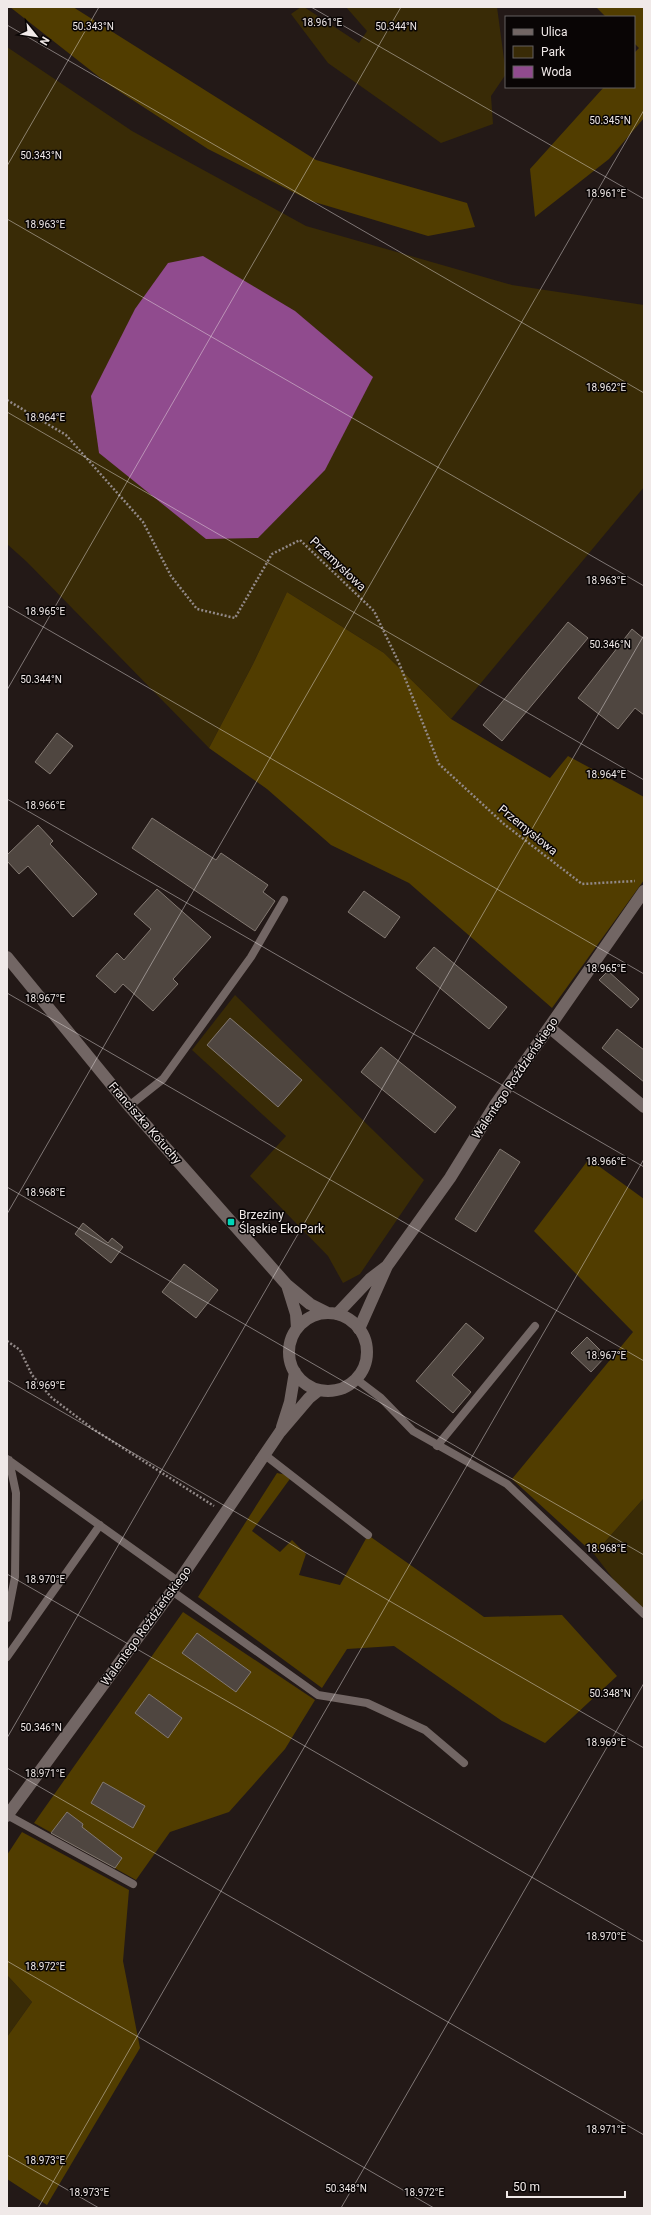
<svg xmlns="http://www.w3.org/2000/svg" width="651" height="2215" viewBox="0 0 651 2215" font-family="Roboto,sans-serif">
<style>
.green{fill:#392b06}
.forest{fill:#513d00}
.water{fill:#904b8e}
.building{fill:#4f4640;stroke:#837972}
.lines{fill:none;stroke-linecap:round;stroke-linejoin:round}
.path{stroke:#928988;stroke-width:2.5;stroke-dasharray:2 2;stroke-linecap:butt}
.service{stroke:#726664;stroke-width:8}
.minor{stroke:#726664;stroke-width:12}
.tertiary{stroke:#726664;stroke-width:12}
.ticks{fill:none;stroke:#f0e9e8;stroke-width:1;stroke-opacity:0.45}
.poi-dot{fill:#00d5b7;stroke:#090505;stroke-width:1.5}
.labels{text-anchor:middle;stroke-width:3;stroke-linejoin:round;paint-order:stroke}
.street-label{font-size:12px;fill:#f0e9e8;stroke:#090505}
.poi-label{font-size:12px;fill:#f0e9e8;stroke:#090505;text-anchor:start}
.ticks-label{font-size:10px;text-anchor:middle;fill:#f0e9e8;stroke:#090505;stroke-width:3;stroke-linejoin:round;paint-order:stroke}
</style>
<rect width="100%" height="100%" fill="#231917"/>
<!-- green -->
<path class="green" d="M301 7H304L359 43 367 31 346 7H497L506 74 491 96 493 124 441 143 328 63 291 14Z
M7 47 132 131 306 226 512 285 644 305V487L451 719 384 653 287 592 253 664 209 748 27 562 7 544Z
M235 995 424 1180 360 1274 343 1283 328 1256 250 1176 286 1136 192 1050Z
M644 1498V1619L594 1554Z
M7 1975 32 2002 7 2037Z"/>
<!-- forest -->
<path class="forest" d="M10 7H73L316 160 467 203 475 227 428 236 311 201 208 149 108 84Z
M596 7H644V118L609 159 535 217 530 169 604 87H634V53L639 48 634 43V17H606Z
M287 592 384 653 451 719 550 778 568 756 644 797V880L552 1008 409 883 331 845 267 789 209 748 253 664Z
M589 1159 644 1199V1498L594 1554 512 1479 633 1332 534 1231Z
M277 1473 292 1476 252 1531 280 1552 292 1540 306 1554 299 1575 340 1585 368 1535 484 1617 562 1615 617 1676 545 1743 502 1721 394 1646 347 1649 322 1688 198 1597Z
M183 1612 315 1700 285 1749 229 1812 170 1832 136 1880 34 1823Z
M22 1832 129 1890 123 1961 140 2048 47 2205 7 2179V2037L32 2002 7 1975V1855Z"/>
<!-- water -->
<path class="water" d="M203 256 295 311 373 377 325 470 258 538 206 539 99 453 91 396 135 309 168 263Z"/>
<!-- building -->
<path class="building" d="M568 622 588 638 502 741 483 725Z
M632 629 644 639V715L635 708 618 729 578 698Z
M57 733 73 746 50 774 35 762Z
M152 818 216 860 221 853 268 885 263 892 275 901 255 931 132 848Z
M38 825 53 841 50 844 97 894 73 917 28 866 19 874 7 861V855Z
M157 889 211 937 173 979 178 984 153 1011 123 984 115 993 96 976 117 953 124 960 151 929 134 914Z
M364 891 400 917 385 938 348 912Z
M434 947 507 1007 489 1029 416 968Z
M608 971 639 999 631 1008 599 980Z
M230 1018 302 1080 278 1107 207 1045Z
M617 1029 644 1050V1082L602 1048Z
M381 1047 456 1107 435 1133 361 1072Z
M500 1149 520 1162 476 1232 455 1219Z
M83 1223 108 1243 112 1238 123 1247 111 1263 75 1234Z
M184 1264 218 1290 196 1318 162 1292Z
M466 1323 484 1338 452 1375 471 1392 453 1413 416 1381Z
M587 1337 606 1356 591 1372 571 1353Z
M197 1633 251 1672 236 1692 182 1653Z
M149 1694 182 1718 168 1738 135 1713Z
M103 1782 145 1806 133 1828 91 1803Z
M67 1812 83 1824 82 1827 122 1858 115 1868 51 1833Z"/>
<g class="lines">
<!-- path -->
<path class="path" d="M7 400 66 435 143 522 171 576 197 609 235 618 272 554 300 540 374 611 399 663 439 764 504 824 582 884 635 881
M7 1341 20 1350 32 1375 52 1398 93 1429 214 1506"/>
<!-- service -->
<path class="service" d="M129 1106 163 1079 251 957 284 900
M356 1379 381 1398 413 1431 507 1484 644 1614
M437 1446 535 1326
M265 1455 368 1535
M7 1459 179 1582
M172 1591 318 1695 367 1703 425 1730 464 1763
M7 1618 15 1577 16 1493 9 1460
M7 1657 100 1525
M7 1815 133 1884"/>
<!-- minor -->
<path class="minor" d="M550 1028 644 1107
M337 1314 370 1279 387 1266
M359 1329 387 1266 450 1178 495 1105 644 891"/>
<!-- tertiary -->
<path class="tertiary" d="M7 957 129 1106 287 1285 310 1304 328 1313
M287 1285 296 1314 297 1328
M289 1352a39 39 0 1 1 78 0a39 39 0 1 1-78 0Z
M282 1427 290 1402 295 1372
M7 1816 172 1591 280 1432 309 1398 319 1390"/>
</g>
<!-- ticks -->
<path class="ticks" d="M311 7 644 199M7 25 644 393M7 166 99 7M7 219 644 586M7 412 644 780M7 606 644 974M7 690 401 7M7 799 644 1167M7 993 644 1361M7 1187 644 1555M7 1214 644 110M7 1380 644 1748M7 1574 644 1942M7 1738 644 635M7 1768 644 2135M7 1961 434 2208M7 2155 99 2208M38 2208 644 1159M341 2208 644 1683M643 2208 644 2207"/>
<!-- markers -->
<rect class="poi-dot" x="227" y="1218" width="8" height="8" rx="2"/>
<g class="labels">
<!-- street labels -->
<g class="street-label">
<text transform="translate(338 564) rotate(44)" y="4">Przemysłowa</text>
<text transform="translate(528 830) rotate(39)" y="4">Przemysłowa</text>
<text transform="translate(515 1078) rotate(-56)" y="4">Walentego Roździeńskiego</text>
<text transform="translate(145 1123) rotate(49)" y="4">Franciszka Kotuchy</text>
<text transform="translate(146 1626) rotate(-54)" y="4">Walentego Roździeńskiego</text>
</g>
<!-- poi labels -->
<g class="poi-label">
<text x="239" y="1219">Brzeziny<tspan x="239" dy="14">Śląskie EkoPark</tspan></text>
</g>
</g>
<g class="ticks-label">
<text x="322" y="26">18.961°E</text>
<text x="93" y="30">50.343°N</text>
<text x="396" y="30">50.344°N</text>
<text x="610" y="124">50.345°N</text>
<text x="41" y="159">50.343°N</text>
<text x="606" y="197">18.961°E</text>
<text x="45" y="228">18.963°E</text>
<text x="606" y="391">18.962°E</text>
<text x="45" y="421">18.964°E</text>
<text x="606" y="584">18.963°E</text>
<text x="45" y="615">18.965°E</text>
<text x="610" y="648">50.346°N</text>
<text x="41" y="683">50.344°N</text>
<text x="606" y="778">18.964°E</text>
<text x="45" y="809">18.966°E</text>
<text x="606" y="972">18.965°E</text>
<text x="45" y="1002">18.967°E</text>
<text x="606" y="1165">18.966°E</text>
<text x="45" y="1196">18.968°E</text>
<text x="606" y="1359">18.967°E</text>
<text x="45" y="1389">18.969°E</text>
<text x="606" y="1552">18.968°E</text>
<text x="45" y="1583">18.970°E</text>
<text x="610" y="1697">50.348°N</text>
<text x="41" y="1731">50.346°N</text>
<text x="606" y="1746">18.969°E</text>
<text x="45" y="1777">18.971°E</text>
<text x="606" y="1940">18.970°E</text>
<text x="45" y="1970">18.972°E</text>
<text x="606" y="2133">18.971°E</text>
<text x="45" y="2164">18.973°E</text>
<text x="346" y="2192">50.348°N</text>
<text x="89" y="2196">18.973°E</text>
<text x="424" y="2196">18.972°E</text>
</g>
<!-- border -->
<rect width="651" height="2215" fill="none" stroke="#f0e9e8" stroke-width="16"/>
<!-- legend -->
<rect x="505" y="16" width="130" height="72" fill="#090505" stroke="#656060"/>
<rect x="513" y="29" width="20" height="6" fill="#726664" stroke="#656060"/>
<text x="541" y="36" font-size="12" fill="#f0e9e8">Ulica</text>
<rect x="513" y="46" width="20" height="12" fill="#392b06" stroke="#656060"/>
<text x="541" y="56" font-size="12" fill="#f0e9e8">Park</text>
<rect x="513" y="66" width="20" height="12" fill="#904b8e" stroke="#656060"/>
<text x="541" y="76" font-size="12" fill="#f0e9e8">Woda</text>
<!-- north arrow -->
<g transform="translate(36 36) rotate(120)" stroke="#090505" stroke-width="3" paint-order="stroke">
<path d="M0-3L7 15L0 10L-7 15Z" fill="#f0e9e8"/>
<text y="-6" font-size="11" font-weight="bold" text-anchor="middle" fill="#f0e9e8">N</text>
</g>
<!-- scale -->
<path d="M507 2191v6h118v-6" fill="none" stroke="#f0e9e8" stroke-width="2"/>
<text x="513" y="2191" font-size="12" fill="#f0e9e8" stroke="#090505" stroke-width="3" paint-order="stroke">50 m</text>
</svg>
